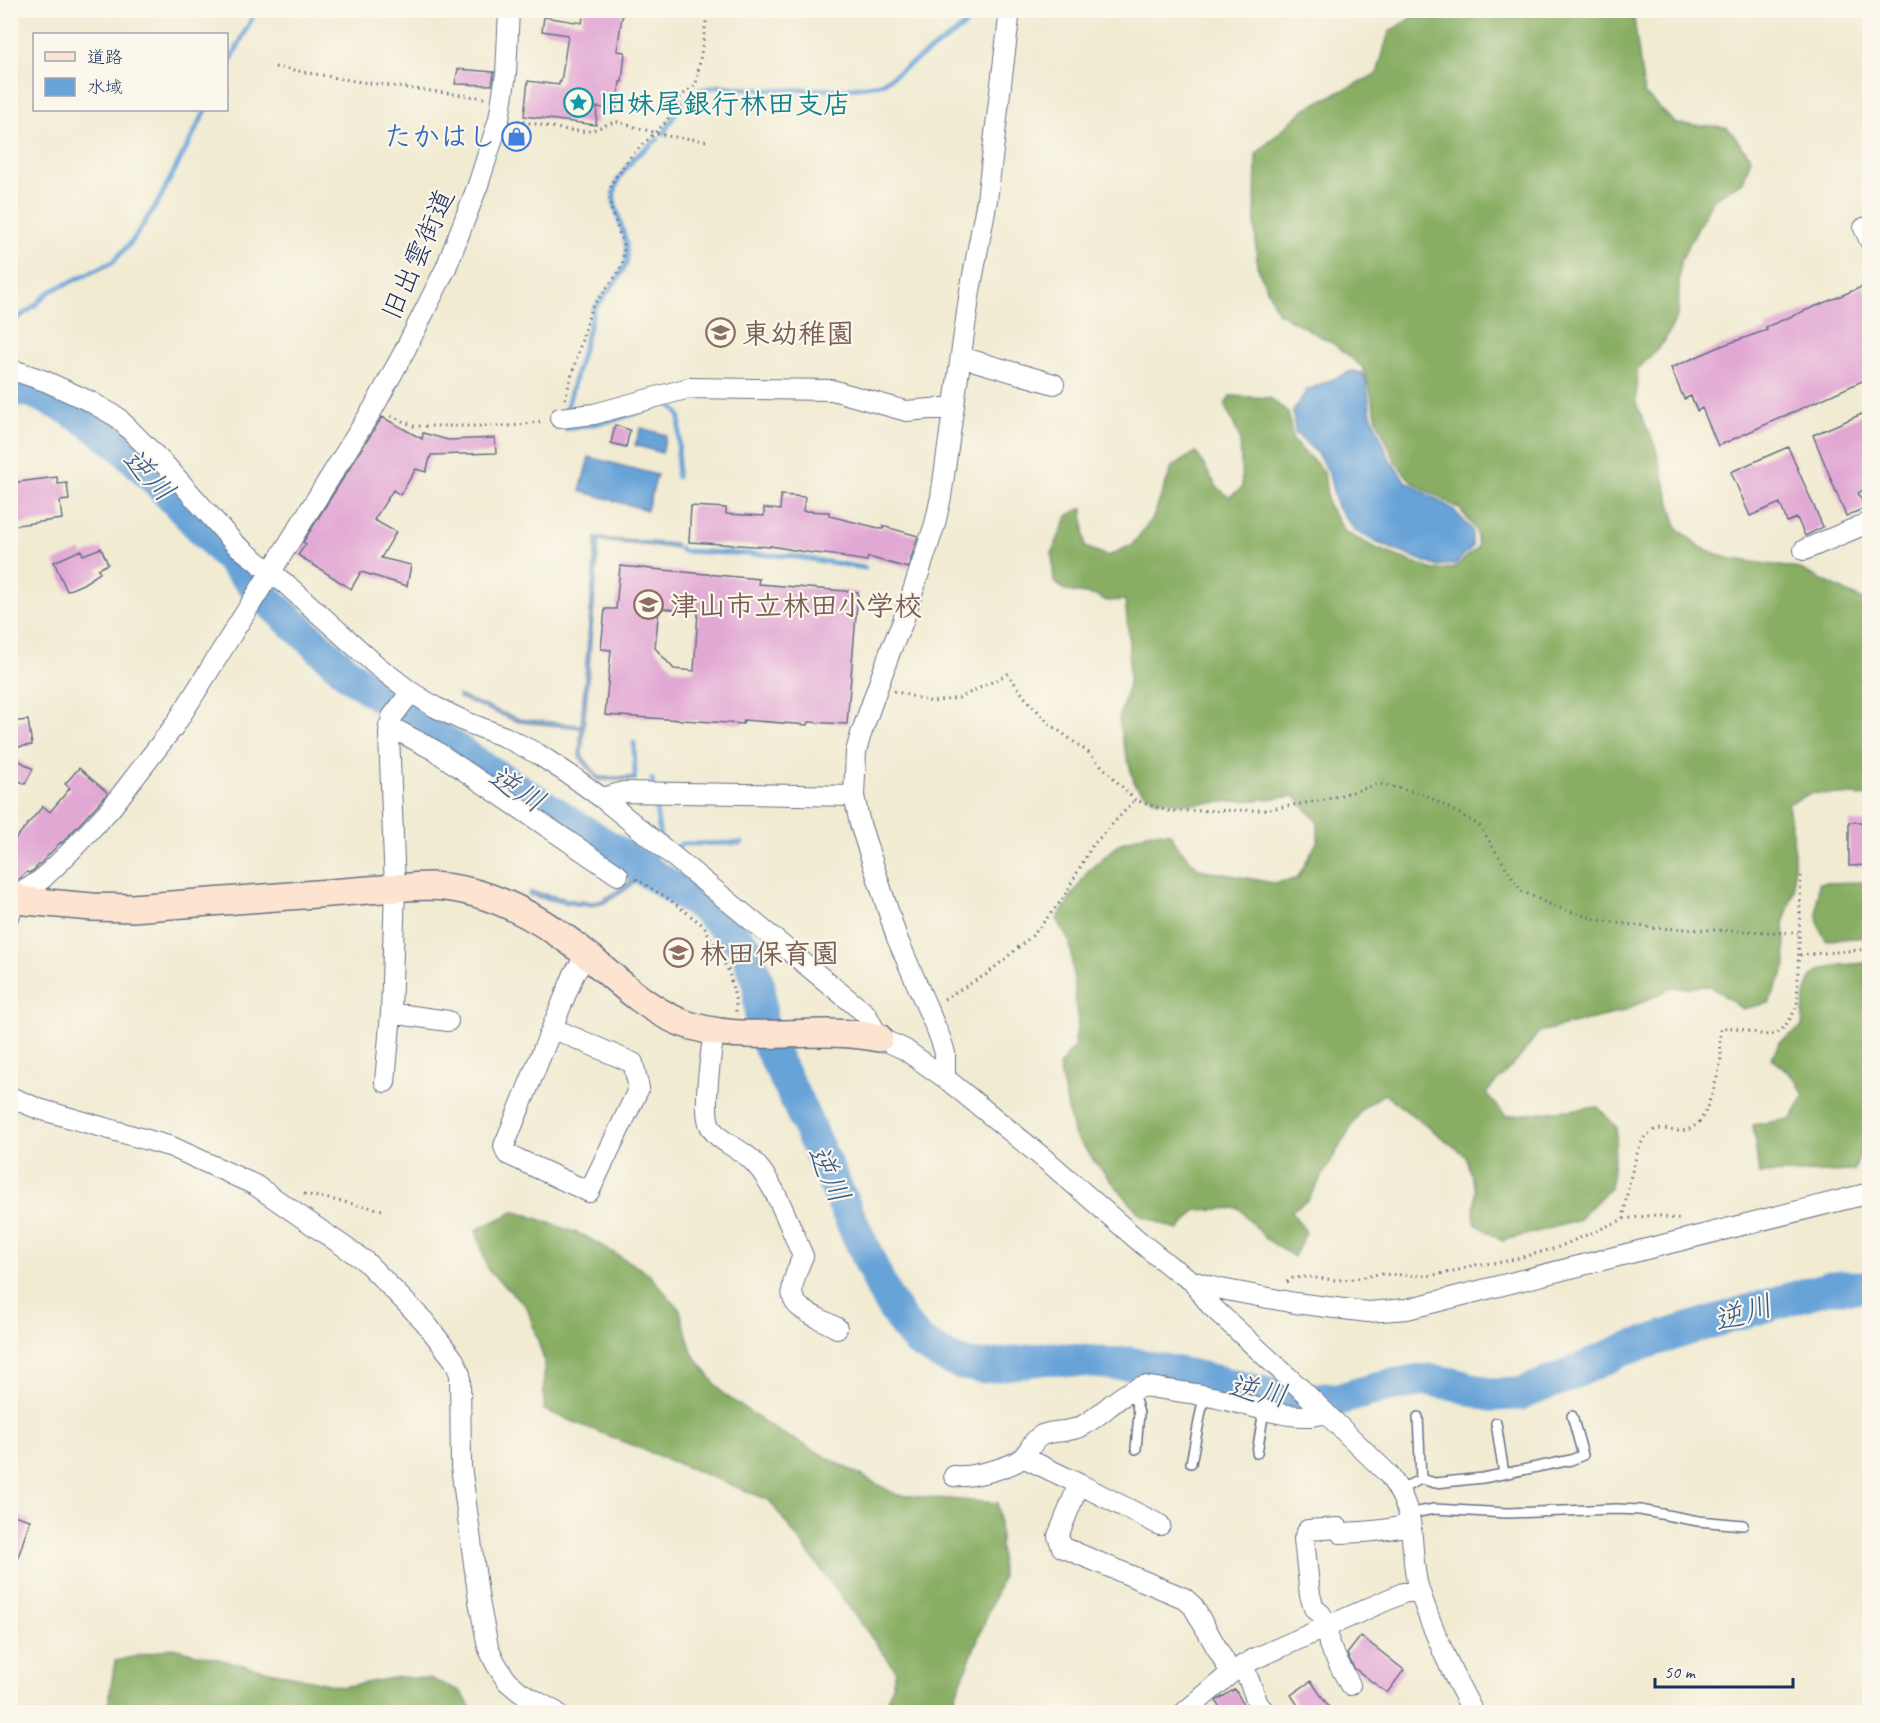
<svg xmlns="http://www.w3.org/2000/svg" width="1880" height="1723" viewBox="0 0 1880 1723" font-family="Caveat,'Klee One',sans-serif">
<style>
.forest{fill:#88ae64;stroke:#526e61;stroke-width:1.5}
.water{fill:#68a3d8;stroke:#42699b;stroke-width:1.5}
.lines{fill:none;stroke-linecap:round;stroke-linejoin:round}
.stream{stroke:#68a3d8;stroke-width:5}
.river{stroke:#68a3d8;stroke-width:33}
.building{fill:#e2a8d4;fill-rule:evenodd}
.lane-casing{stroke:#667187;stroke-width:12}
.street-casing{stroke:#667187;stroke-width:22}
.secondary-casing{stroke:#667187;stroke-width:30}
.path{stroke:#667187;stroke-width:3;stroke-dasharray:1.5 4.5;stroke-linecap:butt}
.lane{stroke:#fff;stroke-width:9}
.street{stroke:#fff;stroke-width:20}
.secondary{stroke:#fde4d0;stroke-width:27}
.labels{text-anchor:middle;stroke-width:4.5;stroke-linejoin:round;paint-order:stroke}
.culture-label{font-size:28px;font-weight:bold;fill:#0d838f;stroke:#fbf7ec;text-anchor:start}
.shop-label{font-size:28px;font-weight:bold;fill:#366cbe;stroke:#fbf7ec;text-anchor:end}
.street-label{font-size:28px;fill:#1b2f5e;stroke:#fbf7ec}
.education-label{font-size:28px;font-weight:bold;fill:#785e54;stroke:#fbf7ec;text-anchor:start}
.water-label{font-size:30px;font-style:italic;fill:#365889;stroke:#fbf7ec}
</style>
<rect width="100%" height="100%" fill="#fbf7ec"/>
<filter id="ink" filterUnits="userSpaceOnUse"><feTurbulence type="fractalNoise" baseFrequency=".0167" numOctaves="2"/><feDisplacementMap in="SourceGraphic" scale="12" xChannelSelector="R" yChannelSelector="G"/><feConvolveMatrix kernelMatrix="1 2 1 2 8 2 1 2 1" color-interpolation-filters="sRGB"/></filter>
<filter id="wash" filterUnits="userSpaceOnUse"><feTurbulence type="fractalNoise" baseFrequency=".008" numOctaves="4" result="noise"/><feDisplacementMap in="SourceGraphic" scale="24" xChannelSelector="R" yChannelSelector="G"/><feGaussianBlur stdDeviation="1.35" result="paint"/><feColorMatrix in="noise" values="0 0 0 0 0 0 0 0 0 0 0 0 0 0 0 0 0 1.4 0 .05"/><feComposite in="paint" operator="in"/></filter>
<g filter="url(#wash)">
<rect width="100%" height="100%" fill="#f1ebd2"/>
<!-- forest -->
<path class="forest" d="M1476 10 1633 11 1644 93 1676 124 1727 127 1751 158 1743 182 1713 199 1680 262 1678 314 1664 342 1637 370 1636 403 1655 446 1677 528 1702 548 1727 558 1800 569 1869 603V796L1811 793 1788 804 1794 846V891L1784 921 1786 966 1769 1003 1742 1009 1711 986 1671 988 1621 1012 1539 1032 1521 1056 1486 1093 1506 1116 1598 1107 1617 1128 1611 1187 1577 1221 1502 1241 1474 1223 1475 1190 1465 1155 1384 1094 1361 1110 1308 1200 1291 1211 1306 1232 1294 1257 1266 1239 1239 1208 1197 1210 1178 1230 1141 1215 1095 1162 1073 1133 1059 1066 1074 1047 1078 1023 1070 943 1057 919 1088 871 1119 844 1150 832 1170 833 1178 847 1199 869 1273 883 1297 879 1318 840V823L1295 796 1256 800 1191 804 1154 800 1135 785 1122 739 1119 719 1129 684V638L1125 600 1107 601 1097 596 1067 591 1054 582 1052 553 1068 515 1083 508 1085 547 1108 556 1132 545 1153 518 1172 467 1196 452 1216 486 1229 497 1242 488 1240 438 1225 405 1230 396 1270 398 1288 413 1293 441 1324 471 1328 505 1346 533 1378 549 1434 570 1454 568 1478 547 1476 530 1460 509 1412 482 1396 463 1377 420 1369 386 1362 367 1334 344 1277 312 1257 266 1255 222 1256 154 1306 108 1377 74 1389 32 1413 17 1473 14Z
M1869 882V937L1826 940C1813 920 1817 905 1819 883Z
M1864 963 1870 964 1869 1144 1862 1148 1854 1171 1759 1174 1753 1125 1791 1119 1804 1096 1796 1080 1772 1058 1780 1042 1802 1027C1804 1010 1802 979 1821 970 1832 964 1851 965 1864 963Z
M516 1211 585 1236 648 1273 680 1310 692 1353 722 1393 776 1430 897 1495 998 1503 1002 1578 949 1712H885L896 1670 769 1500 544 1410V1360L527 1307 488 1270 476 1230Z
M172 1648 251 1667 342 1687 399 1677 431 1679 460 1691 474 1712H107L115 1661Z"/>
<!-- water -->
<path class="water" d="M1352 371 1362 373 1366 382 1371 414 1390 460 1405 481 1453 509 1472 530V547L1455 564 1436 566 1378 543 1356 531 1337 507 1328 470 1316 452 1295 433 1293 411 1307 390Z
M641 428 666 435 662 453 635 445Z
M589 457 657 475 647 510 580 491Z
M596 538 676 544V548L599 541 582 755 599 777H635L636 780H598L579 757 581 728 518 722 459 698 458 695 519 719 581 725Z
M630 881 636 882C626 889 616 898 604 903 585 911 548 899 528 895L530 891 577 901 593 902 600 901 609 896Z"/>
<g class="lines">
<!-- stream -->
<path class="stream" d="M226 70 256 10
M664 133 681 104 699 90 719 86 765 90 844 89 881 84 953 35 983 10
M10 323 31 309 49 292 113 262 133 240 158 202 206 110
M662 404 667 402 678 413 680 418 677 477
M566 411 594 309 617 280 627 262 626 242 614 201V193L619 178 635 157 658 139
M566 429 615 420 648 409
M680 548 682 551 791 556 865 568
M437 736 438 734
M634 743 635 776
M652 779 660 837
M677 850 681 844 742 843
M641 874 656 854"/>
<!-- river -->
<path class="river" d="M10 388 33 392 65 407 91 423 119 444 153 477 276 608 351 676 473 761 705 908 746 948 759 986 761 1020 769 1046 793 1093 886 1297 903 1323 919 1342 945 1357 961 1364 983 1367 1050 1358 1114 1364 1129 1363 1207 1379 1290 1399H1340L1389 1385 1429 1380 1454 1384 1491 1395 1520 1394 1567 1376 1623 1350 1695 1327 1830 1287H1870"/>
</g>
<g id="blocks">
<!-- building -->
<path class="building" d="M584 10H623L617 51 625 52 622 82H620L616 110 597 107 596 125 524 116 528 81 559 85V82H561L568 35 542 31 544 17 582 23Z
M458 69 494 72 492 85 455 84Z
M1864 286 1869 299V378L1718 446 1702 408 1697 411 1691 396 1684 399 1671 368 1724 345 1767 330 1766 327Z
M1869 411V487L1858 493 1865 508 1846 516 1813 435Z
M382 417 422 439 423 433 448 440 495 438 496 453 431 455 426 472 416 469 400 495 393 490 374 520 396 532 381 558 411 565 407 586 361 572 351 589 298 555 306 544 303 542Z
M615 425 630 430 626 447 611 443Z
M1788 447 1823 527 1805 536 1797 518 1787 522 1780 503 1750 516 1731 472Z
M57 477 58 484 67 483 69 500 60 501 62 519 10 526V483Z
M781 495 805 497 803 511 829 512V516L883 529V526L918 536 908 568 868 557 867 561 841 557 842 556 806 552 770 546V547L689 542 691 506 726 508V514L764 516V508L780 510Z
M101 548 108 564 98 569 100 573 83 584 67 591 54 562 81 550 83 555Z
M620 566 759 579 758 584 858 592 847 724 808 722 807 725 744 720 743 724 605 715 611 650 601 649 605 609H616ZM659 608 698 612 694 671 674 669 655 648Z
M28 720 32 745 10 748V722Z
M10 755 33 769 25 784 10 776Z
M79 768 108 793 62 843 61 842 34 870 29 873 27 872 16 882H10V845L43 806 50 812 70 788 65 784Z
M1849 822H1869V865L1849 866Z
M10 1514 30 1520 14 1570H10Z
M1361 1636 1404 1670 1387 1693 1354 1668 1347 1654Z
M1311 1681 1333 1713H1303L1291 1695Z
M1235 1689 1248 1713H1223L1216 1701Z"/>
</g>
</g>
<g filter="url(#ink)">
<use href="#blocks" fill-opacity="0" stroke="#667187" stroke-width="1.5"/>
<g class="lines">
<defs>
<path id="lane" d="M1132 1389 1139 1413 1136 1449
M1418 1417 1421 1479
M1496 1423 1504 1474
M1257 1453 1264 1410
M1191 1463 1204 1396
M1399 1490 1421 1479 1435 1483 1483 1478 1571 1460 1583 1455 1572 1416
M1408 1514 1434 1509 1507 1513 1616 1509 1640 1510 1698 1521 1743 1525"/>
<path id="street" d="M1870 226 1864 228 1870 241
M961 357 1054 384
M10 369 45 381 91 402 117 417 167 467 235 544 287 585 377 666 411 692 435 707 466 722 505 737 538 754 573 777 602 798 866 1014 879 1038 904 1049 945 1078 1052 1165 1140 1242 1171 1267 1192 1281 1216 1288 1295 1303 1368 1312 1407 1309 1870 1193
M560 418 594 414 689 388 832 390 906 411 954 407
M1804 550 1870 522
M389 726 434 750 618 875
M602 798 623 792 854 796
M10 914 15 897 42 879 68 854 111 808 175 725 374 407 404 352 446 268 478 185 499 119 506 74 509 10
M391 1013 448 1021
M552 1028 633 1063 639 1088 589 1192 507 1154 504 1146 574 974 587 955
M714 1031C711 1053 703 1104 709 1123 715 1140 735 1146 747 1156 774 1177 789 1226 803 1256 780 1308 795 1305 837 1328
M945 1078V1053L941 1040 897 938 860 824 854 796 856 752 860 737 891 649 902 624 935 524 941 497 970 291 987 200 1010 10
M385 1082 391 1013 395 888 389 734 392 717 411 692
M10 1097 39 1109 172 1147 255 1185 365 1261 424 1321 454 1360 460 1374 461 1466 479 1601 488 1647 496 1664 507 1681 520 1692 556 1712
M1192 1281 1211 1306 1301 1389 1389 1475C1399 1489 1407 1504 1410 1521 1414 1544 1412 1567 1419 1590 1433 1631 1452 1674 1473 1712
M1023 1457 1079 1484 1058 1536 1062 1547 1184 1598 1193 1606 1231 1673
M954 1476C969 1478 1013 1468 1024 1456 1031 1449 1032 1440 1042 1435 1054 1430 1069 1433 1082 1426 1104 1414 1119 1393 1144 1386 1171 1391 1199 1393 1226 1400 1255 1406 1296 1423 1325 1413
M1079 1484 1160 1525
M1243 1665 1258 1704 1265 1712
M1350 1685 1329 1645 1327 1627 1321 1614 1314 1608 1310 1595 1304 1539 1308 1530 1338 1528 1341 1533C1365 1532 1387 1531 1410 1524
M1185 1712 1231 1673 1254 1659 1403 1593 1419 1590"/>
<path id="secondary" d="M10 899 15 897 25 901 92 907 132 908 395 888C407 887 419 886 431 886 490 888 547 922 591 958 619 982 646 1008 680 1022 743 1047 814 1024 879 1038"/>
</defs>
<!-- lane casing -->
<use href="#lane" class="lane-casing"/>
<!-- street casing -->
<use href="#street" class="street-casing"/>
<!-- secondary casing -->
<use href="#secondary" class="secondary-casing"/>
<!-- path -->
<path class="path" d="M275 67 361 82 485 98
M517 121C538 123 569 133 589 131 599 129 607 123 617 122L667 136 708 141
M565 399 591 308 619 272 623 261 624 247 611 209 609 193 612 182 632 155 666 122 681 96 696 85 708 10
M391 416 414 426H512L544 421
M894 691 932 702 959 698 1008 674 1026 699 1050 724 1089 753 1135 800 1168 811 1264 810 1324 800 1380 784 1424 794 1479 825 1521 891 1556 907 1598 920 1654 928 1798 933
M636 879 670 900 704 926 729 972 736 1002V1012
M1800 955 1870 949
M944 999 987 974 1033 935 1062 900 1092 846 1135 800
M304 1194 383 1210
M1624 1219C1624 1202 1635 1151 1644 1138 1646 1135 1652 1131 1655 1130 1671 1126 1682 1139 1699 1122 1707 1114 1721 1068 1721 1056 1721 1046 1719 1038 1721 1028 1758 1024 1775 1057 1797 1005L1801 873
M1287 1282 1293 1278 1306 1277 1336 1280 1354 1279 1379 1274 1426 1276 1453 1272 1474 1265 1503 1262 1556 1248 1624 1219 1655 1215 1682 1220"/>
<!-- lane -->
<use href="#lane" class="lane"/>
<!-- street -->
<use href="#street" class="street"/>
<!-- secondary -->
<use href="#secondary" class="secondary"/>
</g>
</g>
<!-- icons -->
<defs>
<symbol id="sight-ring" viewBox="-11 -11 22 22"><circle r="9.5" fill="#fbf7ec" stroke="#0f9aa8" stroke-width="1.5"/><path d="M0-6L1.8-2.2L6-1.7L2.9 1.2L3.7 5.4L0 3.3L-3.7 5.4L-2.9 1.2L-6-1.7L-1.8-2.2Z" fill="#0f9aa8"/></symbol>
<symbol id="shop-ring" viewBox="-11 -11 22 22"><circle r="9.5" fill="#fbf7ec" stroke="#3f7fe0" stroke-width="1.5"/><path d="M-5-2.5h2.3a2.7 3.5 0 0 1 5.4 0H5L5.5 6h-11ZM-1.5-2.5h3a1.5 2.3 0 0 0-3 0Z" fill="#3f7fe0"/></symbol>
<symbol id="school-ring" viewBox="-11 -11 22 22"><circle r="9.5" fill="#fbf7ec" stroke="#8d6e63" stroke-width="1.5"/><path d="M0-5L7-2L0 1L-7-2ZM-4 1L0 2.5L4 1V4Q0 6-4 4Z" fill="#8d6e63"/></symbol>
</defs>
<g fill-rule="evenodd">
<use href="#sight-ring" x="562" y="86" width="33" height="33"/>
<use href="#shop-ring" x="500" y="120" width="33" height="33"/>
<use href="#school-ring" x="704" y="316" width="33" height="33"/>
<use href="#school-ring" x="632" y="588" width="33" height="33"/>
<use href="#school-ring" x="662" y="936" width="33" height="33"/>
</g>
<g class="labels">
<!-- culture labels -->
<g class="culture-label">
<text x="599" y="113">旧妹尾銀行林田支店</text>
</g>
<!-- shop labels -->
<g class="shop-label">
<text x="496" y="146">たかはし</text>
</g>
<!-- street labels -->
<g class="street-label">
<text transform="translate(417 254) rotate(-66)" y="10">旧出雲街道</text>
</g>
<!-- education labels -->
<g class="education-label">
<text x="742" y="343">東幼稚園</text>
<text x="670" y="615">津山市立林田小学校</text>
<text x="699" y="963">林田保育園</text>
</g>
<!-- water labels -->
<g class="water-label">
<text transform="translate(149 475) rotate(46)" y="10">逆川</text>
<text transform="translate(517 789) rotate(32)" y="10">逆川</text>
<text transform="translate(829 1174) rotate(65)" y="10">逆川</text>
<text transform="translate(1743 1313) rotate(-17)" y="10">逆川</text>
<text transform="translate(1258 1391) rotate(11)" y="10">逆川</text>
</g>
</g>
<!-- margin -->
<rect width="1880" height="1723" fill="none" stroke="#fbf7ec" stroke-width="36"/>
<!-- legend -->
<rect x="33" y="33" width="195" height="78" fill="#fbf7ec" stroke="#a1a7b3" stroke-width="1.5"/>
<rect x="45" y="52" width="30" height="9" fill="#fde4d0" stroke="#a1a7b3" stroke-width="1.5"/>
<text x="87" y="63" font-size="18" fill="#1b2f5e">道路</text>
<rect x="45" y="78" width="30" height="18" fill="#68a3d8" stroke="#a1a7b3" stroke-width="1.5"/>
<text x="87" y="93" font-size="18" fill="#1b2f5e">水域</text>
<!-- scale -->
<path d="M1655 1678v9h138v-9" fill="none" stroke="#1b2f5e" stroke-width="3"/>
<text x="1664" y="1678" font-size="18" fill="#1b2f5e" stroke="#fbf7ec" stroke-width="4.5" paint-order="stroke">50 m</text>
</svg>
